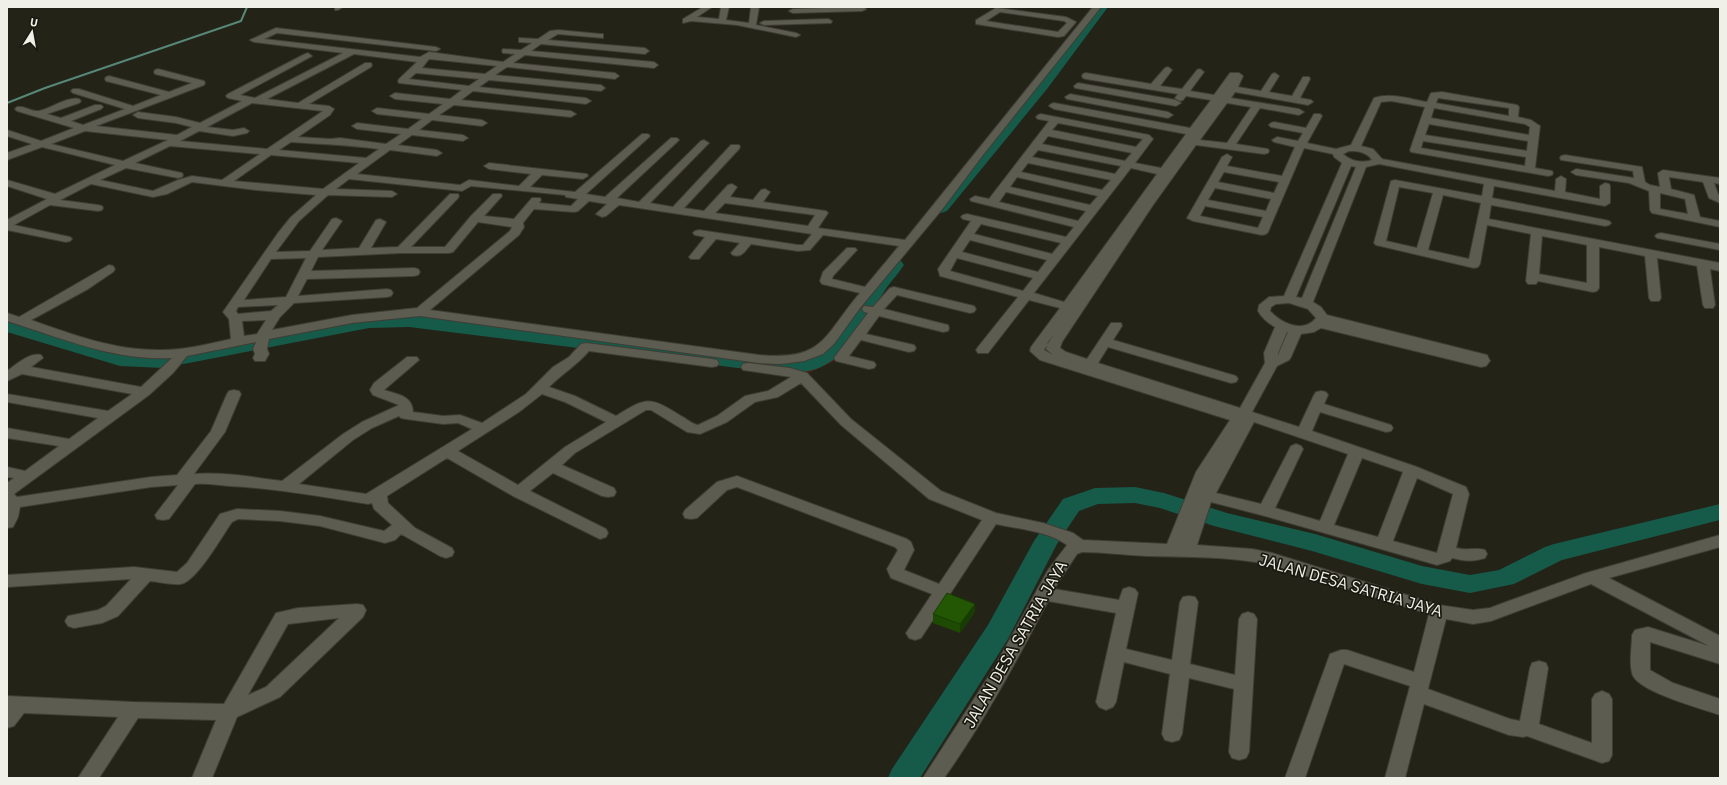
<svg xmlns="http://www.w3.org/2000/svg" width="1727" height="785" viewBox="0 0 1727 785" font-family="'IBM Plex Sans',sans-serif">
<style>
.green{fill:#531f12}
.lines{fill:none;stroke-linecap:round;stroke-linejoin:round}
.stream{stroke:#578779;stroke-width:2}
.river{fill:#165a49;fill-rule:evenodd}
.minor-casing{stroke:#3f3e36;stroke-width:2}
.minor{fill:#5d5c50;fill-rule:evenodd}
.wall{fill:#1e4b03}
.shaded-wall{fill:#183d03}
.building{fill:#235704;stroke:#183d03}
.labels{text-anchor:middle;stroke-width:3.5;stroke-linejoin:round;paint-order:stroke}
.near-street-label{font-size:16px;fill:#f0f0e9;stroke:#1a190f}
</style>
<rect width="100%" height="100%" fill="#242318"/>
<!-- green -->
<path class="green" d="M1097 7H1102L1027 105 879 285 864 308 876 311 841 358 802 376 779 371 599 349 588 344 409 321 369 322 179 359 152 361 120 360 80 349 7 326V317L82 342 148 354 406 312 777 361 819 351Z"/>
<g class="lines">
<!-- stream -->
<path class="stream" d="M7 103 45 88 241 21 247 7"/>
<!-- river -->
<path class="river" d="M1096 7H1108L1047 89 947 211 941 213 935 211 933 208 935 205 1037 83Z
M895 260 901 261 904 265C899 273 892 280 887 287 871 312 851 353 823 366 812 372 799 372 787 374L409 327 369 328 163 368 120 366 7 332V320L121 354 163 356 369 316 409 315 787 362 811 357 828 343 844 323 878 275 889 261Z
M1135 487 1164 493 1227 513 1315 534 1422 566 1470 575 1499 570 1545 547 1554 544 1720 504V520L1562 560 1514 584 1470 593 1422 584 1312 551 1214 526 1160 508 1135 503 1098 504 1079 511 1057 544 1008 639 920 778H888L892 769 988 625 1034 541 1063 499 1095 488Z"/>
<defs>
<path id="minor" d="M335 7H343L338 10H335Z
M703 7H712L697 17 719 19 721 7H729L726 20 749 23 751 7H759L756 25 796 33 800 35 796 37 737 25 691 21 683 23V19Z
M852 7H863L866 9 862 11 793 13 789 11 793 9Z
M1093 7H1101L983 155 944 207 860 308 834 344 823 354 804 361 781 364 759 363 420 316 352 323 269 339 267 349 269 354 265 361H255L253 358 255 354 253 349 256 342 187 356 173 373 149 395 14 494 17 497 151 477 177 475 211 431 227 394 229 391 234 390 239 391 241 394 225 432 194 474C223 472 253 477 282 481L343 434 362 422 399 405 373 395 370 390 374 383 407 357H417L419 360 384 390C397 394 413 396 413 412L443 416 460 415 482 423 526 394 553 367 569 357 581 344 586 343 712 359 717 360 719 363 717 366 712 367 589 351C577 365 562 374 549 387L575 396 616 416C648 396 650 397 681 416 687 419 692 424 698 425L717 416 745 396 768 391 791 377 743 370 741 367 743 364 748 363 790 368 807 373 851 419 941 491 996 513 1043 523 1073 533 1083 540 1167 544 1196 472 1230 420 1040 360 1030 351 1031 347 1060 308 1029 300 988 353H978L976 350 978 347 1018 297 940 276 938 269 971 221 963 219 961 217 963 215 967 214 1066 237 1074 227 971 201 970 199 975 196 989 199 1049 121 1038 119 1036 117 1038 115 1041 114 1149 135 1153 139 1135 163 1161 168 1186 134 1054 109 1049 106 1051 104 1054 103 1190 128 1211 100 1186 96 1183 100 1180 101 1175 98 1178 94 1086 79 1083 78 1082 76 1083 74 1086 73 1151 84 1165 68 1168 67 1172 70 1160 86 1182 89 1197 70 1200 69 1204 72 1190 91 1214 95 1230 73H1239L1243 76 1238 87 1261 91 1272 74 1275 73 1279 76 1269 92 1292 96 1303 77H1309L1310 79 1300 98 1311 100 1313 102 1308 105 1235 92 1231 98 1299 109 1304 112 1299 115 1260 108 1236 144 1268 149 1269 151 1268 153 1264 154 1196 145 1153 205 1062 342 1060 348 1066 352 1087 359 1111 323H1121L1122 326 1113 340 1236 376 1238 379 1236 382 1231 383 1108 347 1098 363 1240 408 1265 363 1264 353 1275 327C1268 323 1262 318 1258 311L1259 305 1269 297 1284 296 1342 163 1334 157 1333 154 1304 148 1268 232 1266 234 1262 235 1193 221 1187 218 1222 157 1227 154 1232 157 1227 166 1282 176 1295 147 1274 142 1272 140 1277 137 1298 141 1303 133 1271 127 1269 125 1271 123 1274 122 1306 128 1314 114H1320L1322 116 1307 143 1336 149 1351 145 1374 98C1390 92 1410 99 1427 102L1431 93 1442 92 1517 105 1519 107 1518 117 1531 120 1540 126 1535 168 1552 171 1553 173 1552 175 1548 176 1411 152 1410 150 1425 107 1391 101 1381 102 1361 146 1373 149 1382 159 1555 191 1556 179 1561 176 1566 179 1565 192 1600 199V186L1605 183 1609 184 1610 186V203L1605 206 1494 186 1492 198 1605 220 1609 221 1611 223 1609 225 1605 226 1491 205 1489 219 1720 263V271L1710 269 1715 305 1713 308H1705L1703 305 1697 266 1657 258 1661 298 1659 301H1651L1649 298 1645 256 1599 247V288L1597 291 1593 292 1538 281 1536 284H1528L1526 281 1531 234 1487 225 1480 264 1478 267 1474 268 1376 245 1374 243 1391 181 1395 180 1482 196 1484 184 1379 164 1366 167 1313 302 1321 307 1327 315 1487 355 1490 361 1486 366 1481 367 1321 328 1314 332 1301 334 1291 357 1289 360 1277 366 1252 412 1299 427 1314 395 1316 392 1321 391 1326 392 1328 395 1324 404 1391 425 1393 428 1391 431 1386 432 1320 412 1312 431 1417 467 1466 487 1469 494 1456 548C1468 551 1475 547 1485 550L1487 554 1485 558C1473 562 1464 561 1452 558L1450 561 1437 565 1265 516 1211 502 1197 545 1252 549 1272 553 1439 605 1473 610 1490 608 1506 602 1586 573 1720 535V547L1609 578 1720 636V664L1650 642V670L1673 683 1720 699V715C1703 709 1635 691 1632 673 1629 661 1632 647 1632 635L1635 630 1648 627 1709 646 1591 584 1491 621 1473 624 1446 619 1428 689 1510 719 1520 721 1530 668 1532 663 1539 661 1546 663 1548 668 1539 724 1592 743V699L1595 694 1602 691 1609 694 1612 699V755L1609 761 1602 763 1527 736 1523 737 1509 735 1424 704 1405 778H1385L1410 686 1344 664 1305 778H1285L1330 654 1341 650H1347L1414 672 1429 614 1271 565C1229 556 1187 557 1146 556 1124 555 1103 552 1082 552L1077 554 1054 589 1119 600 1123 589 1129 587 1135 589 1138 593 1126 649 1172 660 1180 602 1183 597 1189 596 1195 597 1198 602 1190 664 1235 675 1239 619 1242 614 1248 612 1254 614 1257 619 1249 752 1246 758 1239 760 1232 758 1229 752 1234 689 1189 678 1182 734 1179 740 1172 742 1165 740 1162 734 1170 674 1124 662 1116 702 1113 707 1106 710 1099 707 1096 702 1116 613 1048 601C1016 662 984 722 944 778H923L994 668 1048 570 1067 545C1048 531 1018 529 996 524L921 638 915 640 909 638 906 633 932 594 891 578 887 569 898 550 895 547 737 487 727 490 697 518 691 519 685 518 683 514 685 510 717 482 737 476 907 539 911 542 914 550 904 570 939 584 982 520 929 499 841 425 801 383 778 397 755 402 727 422 700 434 687 432 651 410H646L575 453 562 465 614 488 616 492 614 496 608 497 602 496 553 473 530 491 606 529 608 533 606 537 600 539 513 496 447 458 387 496 388 503 415 528 452 548 454 552 452 556 446 558 440 556 401 534 395 540 385 543 320 526 280 521 238 519 232 522C222 536 197 581 181 584 172 585 159 582 150 581L118 616 102 623 74 628 68 626 65 621 68 616 98 610 106 606 131 579 7 587V575L134 567 177 572 187 563 220 514 237 509 280 511 320 516 384 531 392 525 374 509 372 503 368 504C322 497 275 488 229 486 217 485 207 483 195 484L169 519 163 520 157 519 155 515 178 485 151 487 20 507 18 517 13 527 7 528V483L14 478 7 477V467L25 471 59 446 7 438V428L69 439 98 418 7 402V394L108 411 132 394 22 374 7 381V371C16 365 29 352 41 355L43 358 31 367 141 387 172 358C114 361 61 338 7 321V313L19 317 109 265 113 266 115 269 113 272 88 289 31 320C74 335 116 351 162 350 185 350 208 344 231 339L229 319 223 312 278 233 291 217 316 195 256 190 192 182 167 194 153 197 91 184 60 200 98 205 102 206 103 208 102 210 98 211 50 205 14 225 70 237 72 239 70 241 66 242 7 230V220L47 199 7 186V180L55 194 115 165 42 147 7 160V153L32 144 7 136V130L41 141 74 128 17 111 15 109 17 107C24 105 31 112 39 111 50 109 68 96 79 99L81 101 79 103 47 114 61 118 95 105H101L103 107 101 109 71 121 83 125 125 109 73 93 71 91 73 89H79L133 106 161 95 106 81 105 79 106 77 109 76 169 92 192 83 155 74 154 72 155 70 158 69 204 81 205 83 204 85 96 126 177 135 192 127 176 123 138 118 133 115 138 112 176 117 200 123 242 101 228 98 226 96 228 94 305 54 308 53 312 56 240 95 255 98 343 53 254 42 250 40 276 28 436 47 440 49 436 51 277 33 264 39 420 57 429 52 503 62 515 54 503 53 502 51 503 49 521 50 532 43 519 42V38L538 39 550 31 558 30 600 34H603V38L558 34 548 40 645 48 649 51 645 54 541 44 531 51 654 62 658 65 654 68 525 55 513 63 615 73 619 76 615 79 507 67 495 75 601 85 605 88 601 91 489 80 479 87 586 98 591 101 586 104 473 91 461 100 571 111 576 114 571 117 454 105 439 115 482 120 487 123 482 126 432 120 419 130 463 135 468 138 463 141 412 135 398 145 437 150 442 153 437 156 390 150 357 174 460 185 469 180 519 186 531 174 489 169 484 166 489 163 587 174 588 176 583 179 542 175 530 187 575 192 642 134H648L650 136 648 138 586 194 605 197 671 138H677L679 140 677 142 617 198 639 202 701 141 704 140 709 143 707 145 650 203 673 207 731 145H739L740 147 739 149 684 208 704 211 728 185 732 184 737 187 730 197 753 200 761 190 765 189 770 192 763 202 826 211 828 213 818 228 905 240ZM354 54 417 62 399 79 398 81 399 83 462 90 450 99 395 93 390 96 395 99 443 104 429 114 377 108 372 111 377 114 422 119 408 129 357 123 352 126 357 129 401 134 386 144 340 138 330 139 298 137 330 115 334 109 329 106 309 104 371 67 372 65 371 63H365L298 103 267 99ZM429 59 497 66 485 74 422 68ZM416 73 479 79 469 86 409 79ZM1438 98 1509 108V116L1436 103ZM252 103 323 111 267 149 180 141 199 131 233 136 247 133 249 131 244 128 233 130 207 127ZM1227 103 1251 107 1227 143 1200 140ZM1434 108 1525 124 1530 127 1529 135 1431 118ZM1058 123 1143 139 1136 147 1052 130ZM1429 124 1528 141 1527 151 1425 135ZM85 131 168 140 123 161 51 144ZM1048 136 1132 153 1125 161 1042 144ZM1423 141 1526 157 1525 166 1421 148ZM291 142C320 144 350 145 379 149L366 158 279 150ZM170 146 260 154 222 180 192 176 178 180 153 191 100 180 126 168 178 178 182 177 183 175 182 173 135 163ZM1038 150 1121 166 1115 174 1032 157ZM1349 151C1358 151 1367 152 1372 160 1362 163 1352 162 1343 154ZM271 155 359 163 323 189 234 181ZM1028 163 1111 180 1102 190 1021 172ZM1351 166 1356 167 1302 298 1296 297ZM1131 168 1157 174 1064 302 1034 293ZM1224 172 1279 182 1274 193 1218 182ZM1017 177 1098 196 1090 205 1010 187ZM349 179 462 191 471 186 565 195 566 197 578 199 571 206 539 203 541 200 540 198H532L514 219 484 216 502 196 501 194H493L471 216 445 247H411L458 198 459 196 458 194H450L398 247 371 248 386 222 380 219 376 220 359 248 322 250 342 221 336 218 332 219 310 251 276 252 299 221 328 195 392 197 397 194 392 191 336 189ZM1399 187 1433 193 1417 248 1386 241ZM1215 188 1271 199 1266 211 1208 200ZM1006 192 1086 211 1078 221 999 202ZM1443 195 1481 203 1469 259 1428 250ZM589 201 607 204 596 214 602 217 606 216 619 205 812 234 803 245H798L699 230 695 231 693 233 695 235 705 237 689 257 691 259H699L716 239 740 243 731 253 733 255C742 258 745 251 751 244L798 251 810 250 823 235 899 246 865 287 832 279 833 276 855 252 857 250 855 248H847L823 272 820 281 822 284 860 293C823 336 825 361 759 355L430 310 519 235 524 227 523 223 534 209 574 212 578 211ZM725 203 815 215 808 226 715 213ZM1205 206 1263 217 1258 228 1200 216ZM478 222 512 227 510 231 417 308 352 315 272 330 280 317 294 303 387 297 391 296 393 293 391 290 387 289 298 296 307 279 414 276 418 275 420 272 418 269 414 268 311 271 318 257 401 253H449L453 252ZM981 224 1061 243 1052 254 974 234ZM1542 236 1587 245V283L1539 274ZM970 240 1047 260 1038 272 962 252ZM306 258 286 297 244 300 271 259ZM957 258 1033 278 1023 291 950 271ZM1289 303 1308 309 1316 318C1303 334 1281 323 1270 311L1271 307 1276 304ZM278 305 271 311 238 314 236 311 238 307ZM266 320 257 334 244 336 242 321ZM1287 332H1288L1278 355V353ZM1054 334 1048 342 1046 349 1053 355 1044 350ZM542 394 565 402 606 422 565 447 518 485 458 451 519 412ZM399 416 401 418 406 419 443 424 458 423 472 429 366 494 299 484 353 440 372 428ZM1254 422 1348 454 1320 521 1275 508 1303 449 1301 446 1296 444 1291 446 1261 504 1216 493ZM1362 458 1403 472 1378 537 1334 525ZM1417 478 1453 494 1437 553 1393 541Z
M996 8 1066 17 1076 22 1064 36 1058 37 976 24V20ZM1000 12 1064 21 1067 23 1058 32 986 21Z
M828 19 832 21 831 23 764 25 760 23 764 21Z
M1078 83 1176 100 1181 103 1176 106 1075 88 1074 86Z
M1070 94 1168 112 1173 115 1168 118 1067 99 1065 97Z
M1565 155 1642 167 1645 182 1650 185 1660 187 1658 173 1663 170 1720 178V184L1714 183 1718 194 1720 196V203L1709 198 1703 182 1669 177 1671 189 1694 195 1700 217 1720 221V227L1652 213 1650 210 1649 191 1629 183 1576 175 1571 172 1576 169 1634 178 1633 171 1561 160 1560 158 1561 156ZM1660 193 1685 199 1688 214 1660 209Z
M1661 233 1720 244V250L1657 238 1655 236 1657 234Z
M894 287 974 306 976 309 974 312 970 313 897 295 884 309 948 325 949 328 948 331 943 332 879 316 866 334 914 345 916 348 914 351 909 352 861 340 849 356 874 362 876 365 874 368 869 369 836 361 834 358 868 313 864 312 862 309 864 306 873 307 890 288Z
M357 604 363 605 366 610 363 617 280 697 237 717 212 778H192L216 720 138 718 99 778H78L118 717 24 713 14 726 7 728V696L133 702 224 704 276 613 298 608ZM339 618 266 687 248 695 288 624Z"/>
</defs>
<!-- minor casing -->
<use href="#minor" class="minor-casing"/>
<!-- minor -->
<use href="#minor" class="minor"/>
</g>
<!-- wall -->
<path class="wall" d="M975 604V612L960 633 933 623V614Z"/>
<!-- shaded-wall -->
<path class="shaded-wall" d="M975 604V612L960 633V624Z"/>
<!-- building -->
<path class="building" d="M947 593 975 604 960 624 933 614Z"/>
<g class="labels">
<!-- near-street labels -->
<g class="near-street-label">
<text transform="translate(1351 585) rotate(16)" y="6">JALAN DESA SATRIA JAYA</text>
<text transform="translate(1015 644) rotate(-60)" y="6">JALAN DESA SATRIA JAYA</text>
</g>
</g>
<!-- border -->
<rect width="1727" height="785" fill="none" stroke="#f0f0e9" stroke-width="16"/>
<!-- north arrow -->
<g transform="translate(32 32) rotate(11)" stroke="#1a190f" stroke-width="3" paint-order="stroke">
<path d="M0-3L7 15L0 10L-7 15Z" fill="#f0f0e9"/>
<text y="-6" font-size="11" font-weight="bold" text-anchor="middle" fill="#f0f0e9">U</text>
</g>
</svg>
